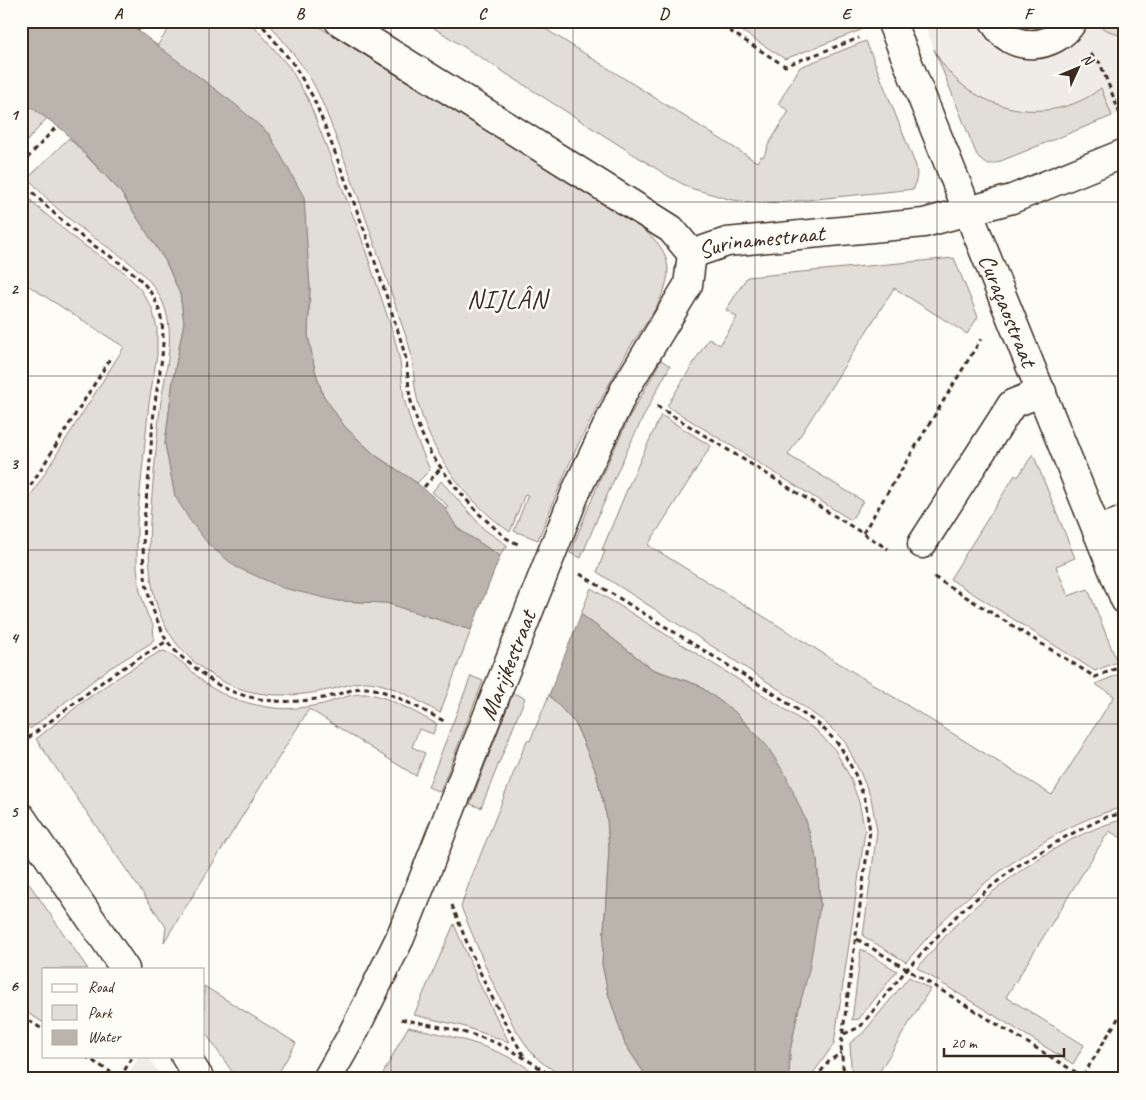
<svg xmlns="http://www.w3.org/2000/svg" width="1146" height="1100" viewBox="0 0 1146 1100" font-family="Caveat,sans-serif">
<style>
.built{fill:#efece7}
.green{fill:#e1ded7;stroke:#8e847a}
.water{fill:#bbb4ad;stroke:#887d74}
.lines{fill:none;stroke-linecap:round;stroke-linejoin:round}
.minor-casing{stroke:#3b2a1e;stroke-width:31}
.path{stroke:#3b2a1e;stroke-width:3;stroke-dasharray:5 4;stroke-linecap:butt}
.minor{stroke:#fdfcf7;stroke-width:28}
.grid{fill:none;stroke:#3b2a1e;stroke-width:1;stroke-opacity:0.55}
.labels{text-anchor:middle;stroke-width:5;stroke-linejoin:round;paint-order:stroke}
.street-label{font-size:24px;fill:#3b2a1e;stroke:#fdfcf7}
.quarter-label{font-size:26px;letter-spacing:1px;fill:#3b2a1e;stroke:#fdfcf7}
.neatline{fill:none;stroke:#3b2a1e;stroke-width:2}
.grid-label{font-size:16px;text-anchor:middle;font-weight:bold;fill:#3b2a1e}
</style>
<rect width="100%" height="100%" fill="#fdfcf7"/>
<filter id="ink" filterUnits="userSpaceOnUse"><feTurbulence type="fractalNoise" baseFrequency=".02" numOctaves="2"/><feDisplacementMap in="SourceGraphic" scale="10" xChannelSelector="R" yChannelSelector="G"/><feConvolveMatrix kernelMatrix="1 2 1 2 8 2 1 2 1" color-interpolation-filters="sRGB"/></filter>
<g filter="url(#ink)">
<!-- built -->
<path class="built" d="M923 21H1125V111L996 163 987 164 982 162 976 153Z
M139 1056H147L163 1079H126Z"/>
<!-- green -->
<path class="green" d="M174 21H246L257 29 290 68 308 99 360 234 394 336 400 361 404 399 413 430 430 470 417 483 375 455 345 427 323 395 315 371 308 335 310 288 307 250 281 157 269 134 157 46Z
M267 21H310L637 225C653 237 667 248 668 270 668 299 640 329 626 354 609 384 593 414 578 445 563 476 551 509 538 540L514 531 528 495 525 494 510 532C465 500 429 452 417 398 414 386 414 373 412 360 411 351 408 340 404 331 384 272 365 213 343 156 335 136 328 115 319 95 307 68 286 45 267 21Z
M423 21H533L757 162 761 156 763 157 768 148 767 147 789 111 778 104 800 67 866 41 916 166 917 175 914 189 787 202 759 203 732 200 690 188 668 176Z
M726 21H857L861 30 785 59Z
M1092 21H1125V38L1091 23Z
M934 49C962 109 1048 131 1101 88L1112 116 996 163C986 166 981 162 976 153Z
M21 100 47 118 21 148Z
M69 138 120 191 166 262 180 294 184 322 173 380 165 444 175 496 338 601 386 603 471 630 440 713C418 701 394 685 369 682 356 681 340 688 328 690 292 698 252 698 220 680 140 634 146 563 153 483 156 456 157 428 161 401 166 369 176 334 163 303 149 270 116 254 89 234 66 218 46 199 28 178Z
M21 188 35 205 79 242 124 272 140 289 152 308 157 328V355L149 403 137 522V567L140 591 147 614 153 625 154 639 151 643 107 670 30 729 21 716V511L124 347 21 281Z
M954 258 978 317 967 334 894 288 788 455 863 501 851 520 667 406 709 338 720 345 737 317 726 310 747 277Z
M661 360 670 366C635 429 608 491 581 558L570 553 601 477 630 416Z
M661 415 711 446 648 545 1052 795 1114 696 1095 684 1122 673 1125 680V807C1066 820 1003 866 958 906 939 923 923 943 906 962L863 936 877 831 871 798 860 772 845 742 825 722 780 690 597 572 605 551 602 550 628 487Z
M1033 454 1075 558 1056 566 1068 596 1088 589 1117 662 1095 671 950 579 1015 475 1018 477Z
M441 481 485 530 507 545V548H504L500 556 457 528 445 510 448 506 432 492Z
M591 588 773 701 817 731 835 750 850 777 859 802 865 831 850 938 834 1044 809 1079H789L790 1051 820 905 817 860 806 821 767 746 735 712 698 685 652 669 581 614Z
M164 651C180 658 193 673 206 684 225 698 251 705 274 708 289 710 308 707 323 704 338 700 351 693 367 694 387 695 419 715 437 724L433 734 419 729 412 747 425 753 416 776 309 709 164 942 166 927 36 739 84 701 114 680 159 652Z
M471 676 483 681 440 792 428 787Z
M513 693 525 698 481 808 470 804Z
M549 695 575 723 596 772 607 819 609 849 602 964 608 993 625 1044 648 1079H566L540 1061 530 1051 514 1027 490 977 461 907 469 883 527 740 530 741Z
M1125 819V840L1109 831 1006 997 1084 1045 1073 1064 917 968C933 951 948 931 966 915 1007 877 1070 832 1125 819Z
M21 872 88 969H44V1023L21 1009Z
M454 924 479 983 509 1042 462 1026 414 1015Z
M861 949 897 971 859 1019 852 1020Z
M909 977 930 989 875 1079H854L851 1066 850 1043 863 1033Z
M204 986 296 1043 275 1079H237L204 1031Z
M408 1027C444 1034 478 1042 511 1058 523 1064 533 1072 544 1079H380Z"/>
<!-- water -->
<path class="water" d="M21 21H125L236 105 269 134 304 197 310 288 308 335 315 370 323 395 345 427 375 455 417 483 444 506 457 528 500 556 471 630 386 603 338 601 283 588 236 567 209 545 189 519 175 496 165 444 173 380 184 322 180 294 166 262 120 191 63 130 21 100Z
M581 614 652 669 698 685 735 712 767 746 786 776 806 821 817 860 820 905 809 970 798 1012 790 1051 789 1079H648L625 1044 608 993 602 964 609 849 607 819 596 772 575 723 549 695Z"/>
<g class="lines">
<defs>
<g id="minor">
<path d="M339 21 671 229 692 254"/>
<path id="s1" d="M891 21 1125 600"/>
<path d="M994 21C1010 54 1055 50 1073 21"/>
<path id="s2" d="M692 254 727 242 924 223 1012 199 1125 153"/>
<path d="M1097 531 1125 520"/>
<path d="M922 544 1012 404 1042 392"/>
<path d="M21 817 125 969"/>
<path d="M185 1056 200 1079"/>
<path id="s3" d="M327 1079 351 1037 400 938 577 489 625 389 688 285 692 254"/>
</g>
</defs>
<!-- minor casing -->
<use href="#minor" class="minor-casing"/>
<!-- path -->
<path class="path" d="M256 21 262 25 294 65 313 97 326 129 365 232 399 334 406 359 410 398 419 428 431 454 453 484 477 512 506 538 518 544
M714 21 785 66 859 38
M138 30 145 21
M1090 54 1100 63 1122 119
M21 165 57 126
M21 179C39 201 60 219 82 237 109 258 145 272 158 307 169 339 159 371 155 403 152 426 151 450 149 474 143 526 136 578 160 626 162 631 164 637 167 641 175 652 187 662 198 670 203 674 209 679 215 683 249 703 290 705 328 697 341 694 352 688 365 688 384 687 427 713 446 722
M657 406 888 549
M424 487 441 468
M21 501 112 356
M863 533 981 339
M580 574 776 695 821 726 840 746 855 774 865 800 870 831 841 1046 843 1067 847 1079
M934 577 1095 677 1125 665
M28 738 110 676 167 641
M452 905C472 958 496 1009 525 1058
M857 939 1087 1079
M21 1016 44 1030
M401 1019C436 1026 474 1032 507 1048 524 1057 540 1068 556 1079
M844 1034 860 1027 907 969 961 911 1014 868 1067 836 1106 817 1125 813
M85 1056 120 1078
M1083 1076 1125 1007
M120 1078 133 1056
M815 1079 830 1060 842 1053"/>
<!-- minor -->
<use href="#minor" class="minor"/>
</g>
</g>
<!-- grid -->
<path class="grid" d="M209 21V1079M391 21V1079M573 21V1079M755 21V1079M937 21V1079M21 202H1125M21 376H1125M21 550H1125M21 724H1125M21 898H1125"/>
<g class="labels">
<!-- street labels -->
<g class="street-label">
<text dy="8" stroke="none"><textPath href="#s2" startOffset="71">Surinamestraat</textPath></text>
<text dy="8" stroke="none"><textPath href="#s1" startOffset="312">Curaçaostraat</textPath></text>
<text dy="8" stroke="none"><textPath href="#s3" startOffset="452">Marijkestraat</textPath></text>
</g>
<!-- quarter labels -->
<g class="quarter-label">
<text x="507" y="308">NIJLÂN</text>
</g>
</g>
<!-- margin -->
<rect width="1146" height="1100" fill="none" stroke="#fdfcf7" stroke-width="55"/>
<!-- legend -->
<rect x="42" y="968" width="162" height="90" fill="#fdfcf7" stroke="#afa8a0"/>
<rect x="52" y="984" width="25" height="8" fill="#fdfcf7" stroke="#afa8a0"/>
<text x="88" y="992" font-size="15" fill="#3b2a1e">Road</text>
<rect x="52" y="1005" width="25" height="15" fill="#e1ded7" stroke="#afa8a0"/>
<text x="88" y="1018" font-size="15" fill="#3b2a1e">Park</text>
<rect x="52" y="1030" width="25" height="15" fill="#bbb4ad" stroke="#afa8a0"/>
<text x="88" y="1042" font-size="15" fill="#3b2a1e">Water</text>
<!-- north arrow -->
<g transform="translate(1078 68) rotate(46)" stroke="#fdfcf7" stroke-width="4" paint-order="stroke">
<path d="M0-4L9 19L0 12L-9 19Z" fill="#3b2a1e"/>
<text y="-8" font-size="14" font-weight="bold" text-anchor="middle" fill="#3b2a1e">N</text>
</g>
<!-- scale -->
<path d="M944 1048v8h120v-8" fill="none" stroke="#3b2a1e" stroke-width="2.5"/>
<text x="951" y="1048" font-size="15" fill="#3b2a1e" stroke="#fdfcf7" stroke-width="4" paint-order="stroke">20 m</text>
<rect x="28" y="28" width="1090" height="1044" class="neatline"/>
<g class="grid-label">
<text x="118" y="19">A</text>
<text x="300" y="19">B</text>
<text x="482" y="19">C</text>
<text x="664" y="19">D</text>
<text x="846" y="19">E</text>
<text x="1028" y="19">F</text>
<text x="14" y="120">1</text>
<text x="14" y="294">2</text>
<text x="14" y="469">3</text>
<text x="14" y="643">4</text>
<text x="14" y="817">5</text>
<text x="14" y="991">6</text>
</g>
</svg>
